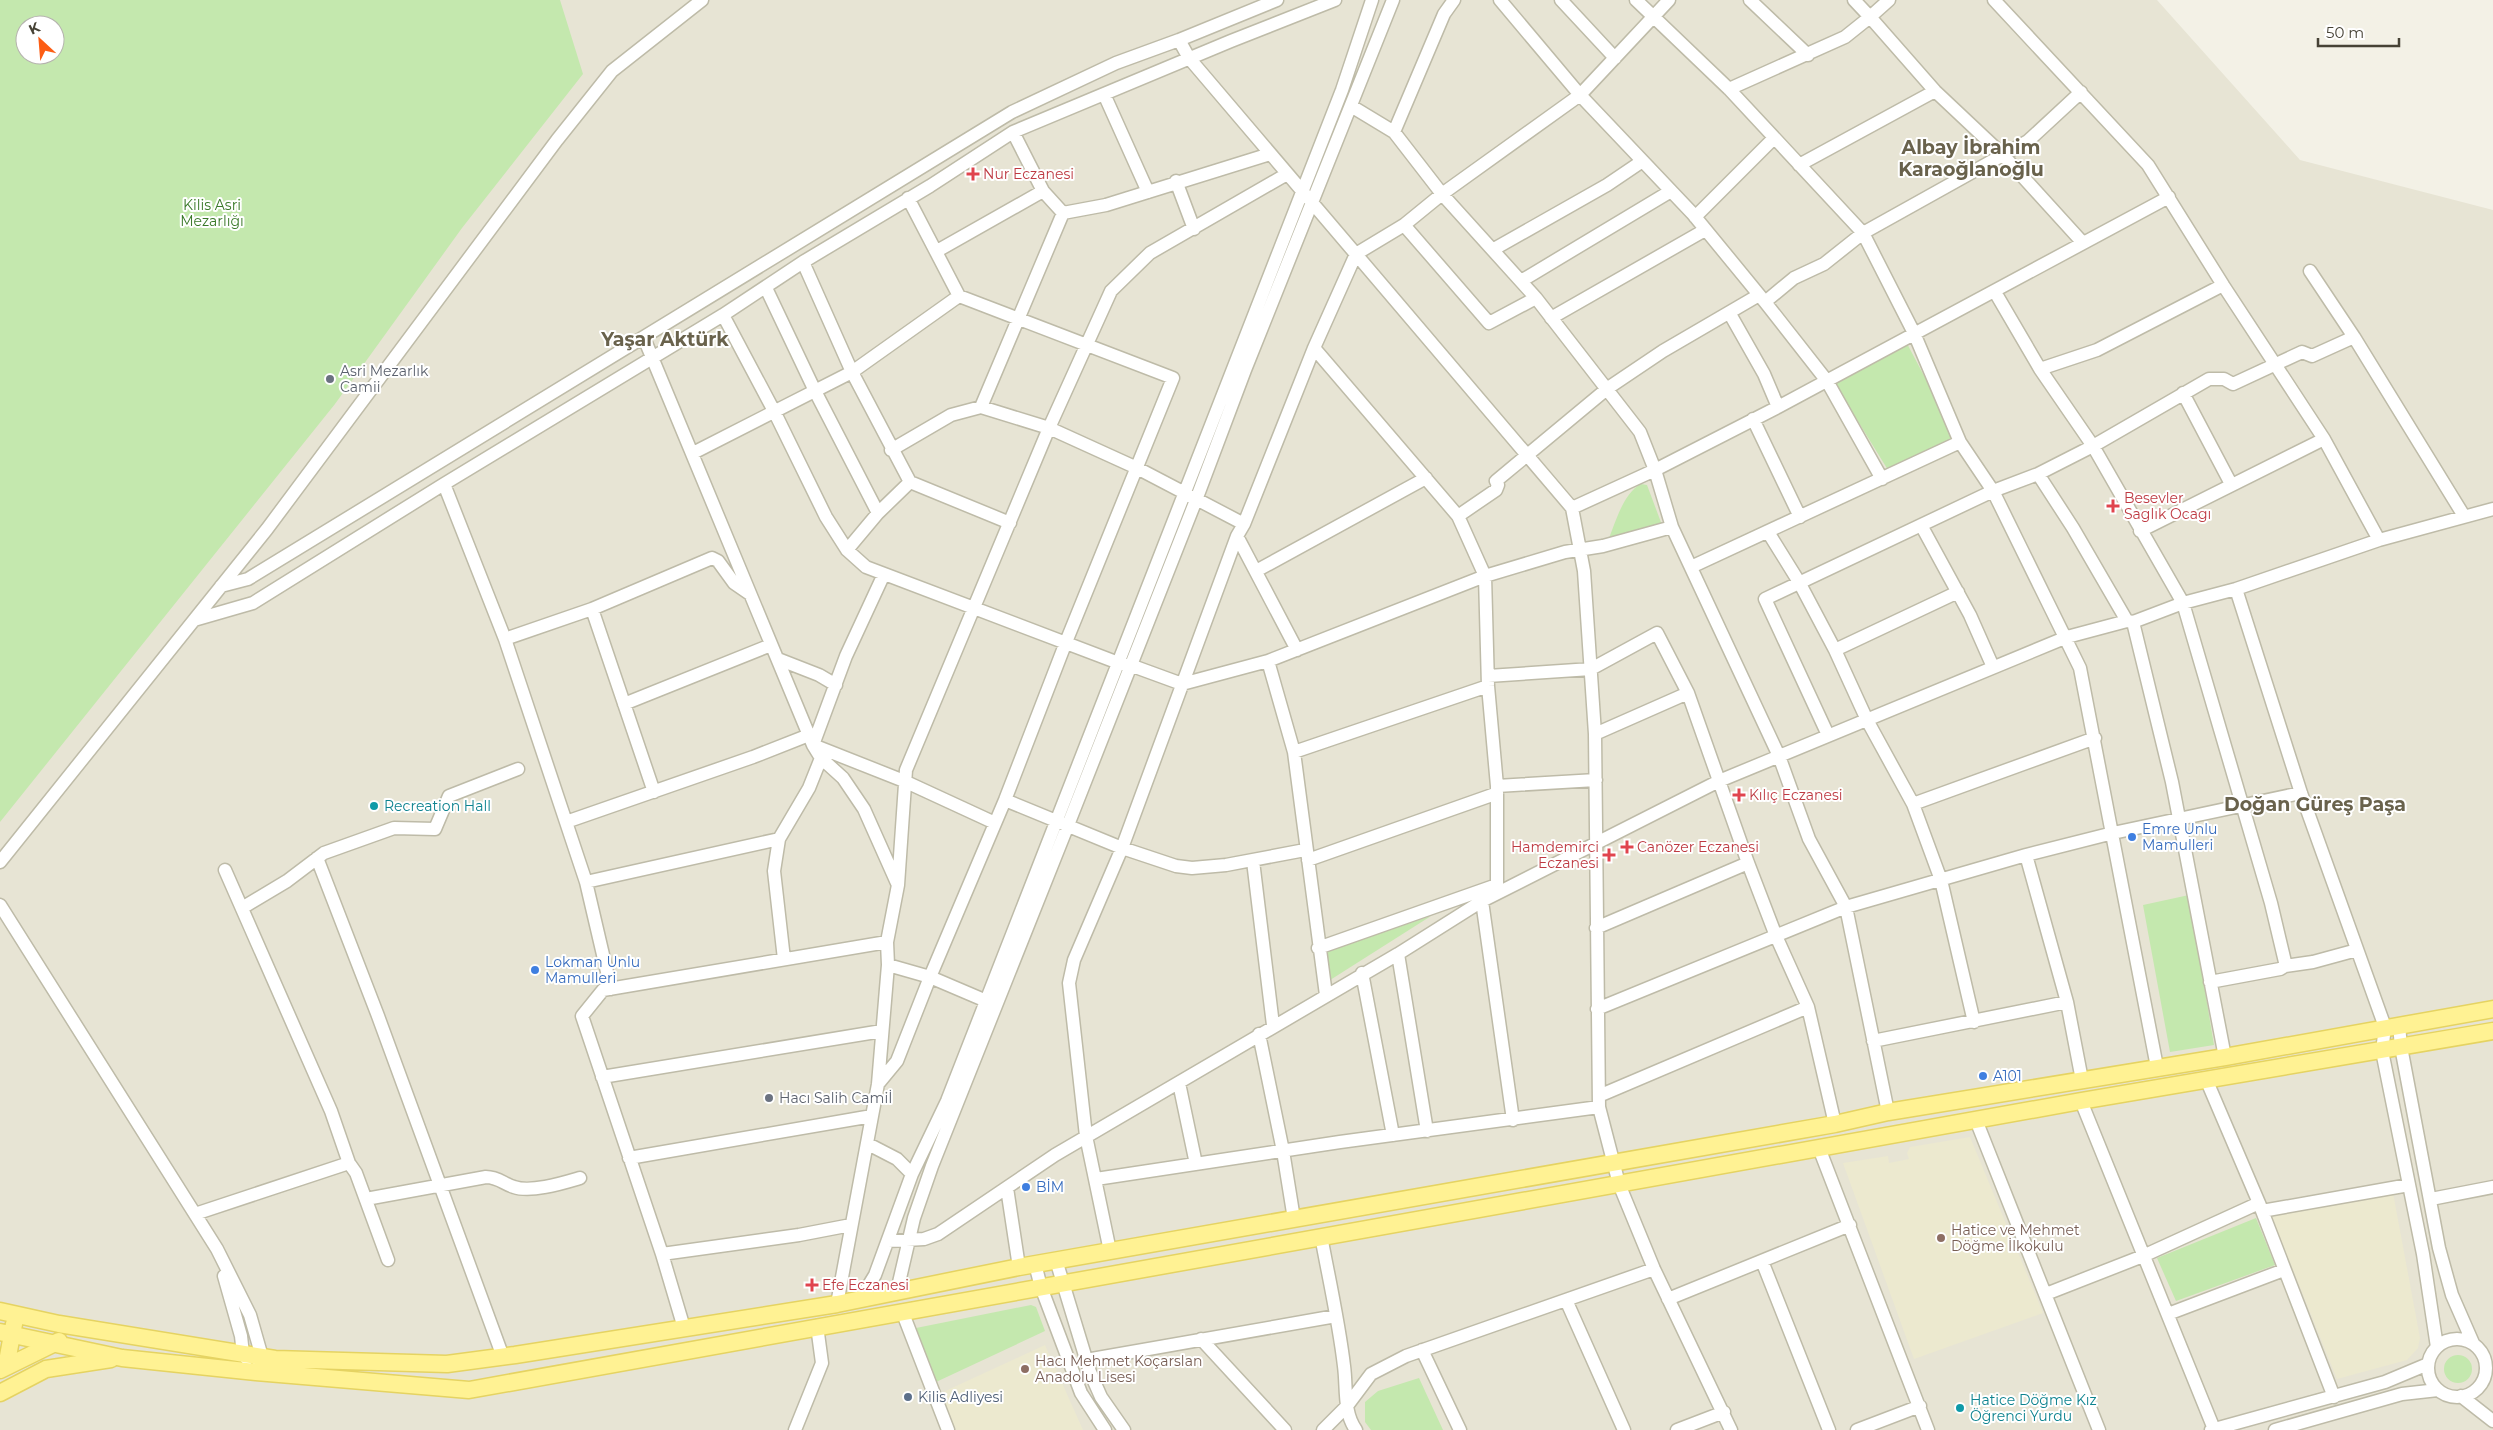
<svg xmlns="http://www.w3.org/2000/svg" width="2493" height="1430" viewBox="0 0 2493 1430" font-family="Montserrat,sans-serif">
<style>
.residential{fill:#e7e4d4;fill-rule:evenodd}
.education{fill:#ece9cf}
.green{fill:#c4e8ae;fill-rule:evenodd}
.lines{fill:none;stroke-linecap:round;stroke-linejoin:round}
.minor-casing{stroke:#bebba8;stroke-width:15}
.major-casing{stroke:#e5d362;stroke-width:19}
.minor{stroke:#fff;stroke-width:12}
.major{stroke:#fff293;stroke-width:16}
.health-dot{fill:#e0444e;stroke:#fff;stroke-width:2}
.worship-dot{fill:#6b7280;stroke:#fff;stroke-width:2}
.culture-dot{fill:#0f9aa8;stroke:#fff;stroke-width:2}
.shop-dot{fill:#3f7fe0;stroke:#fff;stroke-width:2}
.education-dot{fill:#8d6e63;stroke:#fff;stroke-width:2}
.service-dot{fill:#5c6f8a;stroke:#fff;stroke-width:2}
.labels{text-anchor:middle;stroke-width:4;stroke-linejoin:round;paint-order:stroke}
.health-label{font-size:14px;fill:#be3a42;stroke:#fff;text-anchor:start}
.park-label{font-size:14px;fill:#397828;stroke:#fff}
.worship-label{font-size:14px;fill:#5b616d;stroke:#fff;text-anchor:start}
.culture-label{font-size:14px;fill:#0d838f;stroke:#fff;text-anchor:start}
.shop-label{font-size:14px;fill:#366cbe;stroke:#fff;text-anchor:start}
.education-label{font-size:14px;fill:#785e54;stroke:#fff;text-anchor:start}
.service-label{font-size:14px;fill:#4e5e75;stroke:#fff;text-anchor:start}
.district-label{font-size:19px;font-weight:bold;fill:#69624c;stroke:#fff}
</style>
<rect width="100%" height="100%" fill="#f3f1e6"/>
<!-- residential -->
<path class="residential" d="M0 0H2157L2300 160 2493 210V1430H0ZM25 25H55V55H25Z"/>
<!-- education -->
<path class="education" d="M1970 1137 2043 1313 1914 1359 1843 1163 1888 1156 1889 1163 1909 1159 1907 1153 1910 1147Z
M2393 1193 2420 1338 2418 1348 2407 1360 2337 1379 2271 1215Z
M1045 1345 1083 1430H956L941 1393Z"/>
<!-- green -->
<path class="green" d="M0 0H560L583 74 462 228 335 404 0 822ZM25 25H55V55H25Z
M1903 336 1957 438 1888 470 1830 376Z
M1641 484 1647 485 1662 525 1607 543C1615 525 1622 494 1641 484Z
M2189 895 2214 1045 2170 1052 2143 905Z
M1431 916 1327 982 1322 953Z
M2256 1218 2275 1265 2176 1301 2157 1258Z
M1031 1305 1036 1307 1045 1331 936 1382 916 1328Z
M2444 1369a14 14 0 1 1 28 0a14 14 0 1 1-28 0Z
M1419 1378 1443 1430H1371L1365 1422V1402L1378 1391Z"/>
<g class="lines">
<defs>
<path id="minor" d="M1500 0 1580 95 1692 213 1765 302 1827 381 1882 479
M1561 0 1615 58
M1636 0 1729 89 1863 233 1914 333 1960 442 1993 491 2080 668 2157 1067
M1750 0 1808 55
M1889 0 1870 17 1935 91 2003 155 2083 243
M1994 0 2148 165 2223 285
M1179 40 1189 58 1572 508 1584 571 1595 734 1599 1107 1619 1184 1654 1269 1731 1430
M1729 89 1845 37 1870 17 1854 0
M1104 94 1148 192
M1351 106 1394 132 1442 194 1536 298 1640 432 1655 470 1672 527 1779 756 1809 839 1846 907 1888 1112
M1013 132 1043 191 1063 213
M1394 132 1444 14 1454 0
M1799 165 1935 91
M1176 181 1194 229
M908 198 959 296
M1695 217 1774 138
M1404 225 1489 323 1536 298
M1494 249 1607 185 1641 162
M937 251 1043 191
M803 262 852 372 910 482 1010 523
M2310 271 2354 337 2464 516
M1521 281 1671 191
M766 288 815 391 878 513
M1995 292 2040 369 2093 446 2183 603 2271 903 2285 962V966L2280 969 2210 982
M1765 302 1794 278 1824 264 1863 233 2028 141 2081 92
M1730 314 1764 374 1778 407
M723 315 774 411 826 517 847 550 866 567 1116 662 1130 665 1182 684 1268 661 1485 576 1565 552 1603 546 1672 527
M1551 318 1705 230
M644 338 813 745 821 758 843 778 864 809 897 883
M1314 348 1458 516 1485 576 1488 686 1497 786V885L1482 901 1513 1120
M2040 369 2097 350 2223 285 2324 439 2379 540
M2183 393 2231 484
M981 407 1063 213 1106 205 1270 154
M1753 419 1800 517
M891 450 951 415 981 407 1049 428 1137 468 1244 524
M693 453 852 372 959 296 1173 378 1066 642 1005 800 930 977 897 1061 878 1084
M2038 474 2073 528 2127 621
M444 484 505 639 586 882 611 989
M1572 508 1655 470 1778 407 2169 197
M1458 516 1496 490 1498 485 1496 481 1608 388 1663 351 1759 295
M1921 525 1970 615 1993 667
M2140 531 2324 439
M1768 532 1799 582 1835 650 1867 720 1913 804 1941 880 1974 1022
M1237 536 1297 650
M847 550 878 513 910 482
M1691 567 1960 442
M1256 571 1426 478
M884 574 846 656 813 745 904 781 995 823
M221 586 248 579 1012 112 1116 63 1179 40 1277 0
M2236 589 2301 793 2385 1027 2382 1051 2423 1254 2437 1347
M592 609 654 792
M194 620 253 603 444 484 723 315 803 262 930 186 1013 132 1231 41 1335 0
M2133 622 2172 782 2225 1057
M505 639 592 609 712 558 718 561 734 583 750 594
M1835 650 1958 592
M778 659 819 675 836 685
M1268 661 1294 752 1326 995
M1488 676 1591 669 1657 633 1688 693 1748 863 1776 936 1808 1007 1835 1124
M624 704 771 645
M1595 734 1688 693
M1828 735 1765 599 1993 491 2038 474 2093 446 2209 379H2224L2233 384 2302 352 2312 356 2354 337
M1294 752 1488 686
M1497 786 1596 780
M1005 800 1122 848 1176 866 1192 868 1226 865 1305 850
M1913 804 2095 738
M566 822 753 757 809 735
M317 858 378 1016 503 1357
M1308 860 1495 794
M1253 861 1273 1025
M0 862 267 529 557 140 612 71 702 0
M225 870 331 1111 349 1163 356 1173 388 1260
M586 882 779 839
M0 905 217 1249 250 1315 262 1357 259 1365
M242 908 287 881 324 853 394 828 435 829 449 796 518 769
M1596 928 1748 863
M1318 948 1494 886
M1398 954 1427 1131
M784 959 774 871 779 839 809 788 821 758
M888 965 930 977 991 1003
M2285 966 2313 962 2357 950
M1362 973 1393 1135
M2067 1002 2082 1080
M1597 1009 1846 907 2026 855 2113 833 2301 793
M2399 1025 2401 1047 2439 1248 2452 1295 2473 1343
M1259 1034 1283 1151 1294 1219
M1873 1041 2067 1002 2026 855
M602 1077 882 1031
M2206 1079 2259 1203 2334 1397
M1179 1083 1196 1164
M1601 1095 1808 1007
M2081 1101 2214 1429
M1976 1120 2099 1430
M868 1144 897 1159 912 1174
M1819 1148 1928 1430
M629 1158 872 1116
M1096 1179 1340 1142 1599 1107
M1007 1188 1019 1267
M366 1199 486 1177C498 1177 504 1184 514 1187 531 1193 563 1183 580 1178
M2431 1199 2493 1187
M2262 1211 2409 1185
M195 1214 349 1163
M1321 1236C1329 1279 1339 1323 1344 1366 1347 1388 1343 1412 1356 1430
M888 1241 924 1239 938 1234 1055 1155 1398 954 1482 901 1719 781 2067 637 2127 621 2133 622 2183 603 2236 589 2379 540 2493 509
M1110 1251 1086 1136 1069 983 1074 960 1122 848 1237 536 1244 524 1314 348 1356 254 1404 225 1442 194 1580 95 1669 0
M662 1254 799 1235 851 1225
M1056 1260 1090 1372 1101 1397 1124 1430
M1762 1261 1829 1430
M1035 1264 1041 1287 1081 1393 1105 1430
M224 1276 241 1336 243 1354 247 1359
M897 1291 914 1218 932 1166 1068 825 1196 500 1245 370 1393 0
M2046 1294 2143 1256 2259 1203
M861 1298 875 1275 912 1174 947 1101 1342 90 1372 0
M1668 1299 1850 1225
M1566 1300 1624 1430
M837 1304 878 1084 888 965 887 942 898 885 906 770 1049 428 1111 291 1150 253 1287 174
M902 1311 948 1430
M2168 1314 2284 1270
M684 1328 662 1254 582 1016 603 990 887 942
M1201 1339 1285 1430
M2428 1368a29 29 0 1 1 58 0a29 29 0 1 1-58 0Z
M1422 1350 1460 1430
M1086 1360 1336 1316
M2461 1396 2493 1421
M795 1430 822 1363 817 1326
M1323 1430 1347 1406 1371 1374 1406 1356 1654 1269
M1677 1430 1724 1412
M1857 1430 1920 1406
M2211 1430 2385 1382 2428 1364
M2275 1430 2402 1394 2438 1390"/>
<path id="major" d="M0 1311 59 1324 275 1359 447 1364 515 1355 837 1304 1019 1267 1835 1124 1888 1112 2225 1057 2493 1009
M0 1332 122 1358 256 1372 469 1390 2081 1101 2493 1031
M6 1367 14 1324
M0 1370 59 1341
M0 1393 46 1369 111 1359"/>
</defs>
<!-- minor casing -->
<use href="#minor" class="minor-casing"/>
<!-- major casing -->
<use href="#major" class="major-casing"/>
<!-- minor -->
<use href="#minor" class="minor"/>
<!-- major -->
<use href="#major" class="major"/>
</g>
<!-- markers -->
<g class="health-dot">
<path d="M970.5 166.5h5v5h5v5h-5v5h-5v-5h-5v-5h5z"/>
<path d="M2110.5 498.5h5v5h5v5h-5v5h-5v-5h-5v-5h5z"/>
<path d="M1736.5 787.5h5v5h5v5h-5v5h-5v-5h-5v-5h5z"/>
<path d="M1624.5 839.5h5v5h5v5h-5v5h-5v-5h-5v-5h5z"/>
<path d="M1606.5 847.5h5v5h5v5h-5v5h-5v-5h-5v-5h5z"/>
<path d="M809.5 1277.5h5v5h5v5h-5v5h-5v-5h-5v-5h5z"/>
</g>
<g class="worship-dot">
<circle cx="330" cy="379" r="5"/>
<circle cx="769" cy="1098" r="5"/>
</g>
<g class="culture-dot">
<circle cx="374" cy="806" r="5"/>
<circle cx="1960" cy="1408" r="5"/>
</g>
<g class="shop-dot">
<circle cx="2132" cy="837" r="5"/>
<circle cx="535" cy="970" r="5"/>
<circle cx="1983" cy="1076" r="5"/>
<circle cx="1026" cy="1187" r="5"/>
</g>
<g class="education-dot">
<circle cx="1941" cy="1238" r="5"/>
<circle cx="1025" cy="1369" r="5"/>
</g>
<circle class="service-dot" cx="908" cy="1397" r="5"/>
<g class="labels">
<!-- health labels -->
<g class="health-label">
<text x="983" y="179">Nur Eczanesi</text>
<text x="2124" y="503">Besevler<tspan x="2124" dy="16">Saglık Ocagı</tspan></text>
<text x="1749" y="800">Kılıç Eczanesi</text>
<text x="1599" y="852" text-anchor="end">Hamdemirci<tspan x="1599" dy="16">Eczanesi</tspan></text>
<text x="1637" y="852">Canözer Eczanesi</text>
<text x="822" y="1290">Efe Eczanesi</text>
</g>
<!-- park labels -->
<g class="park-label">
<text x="212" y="210">Kilis Asri<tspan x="212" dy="16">Mezarlığı</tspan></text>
</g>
<!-- worship labels -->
<g class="worship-label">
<text x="340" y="376">Asri Mezarlık<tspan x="340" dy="16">Camii</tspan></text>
<text x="779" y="1103">Hacı Salih Camiİ</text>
</g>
<!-- culture labels -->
<g class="culture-label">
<text x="384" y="811">Recreation Hall</text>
<text x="1970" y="1405">Hatice Döğme Kız<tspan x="1970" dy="16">Öğrenci Yurdu</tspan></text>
</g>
<!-- shop labels -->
<g class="shop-label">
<text x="2142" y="834">Emre Unlu<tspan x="2142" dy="16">Mamulleri</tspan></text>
<text x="545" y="967">Lokman Unlu<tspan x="545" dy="16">Mamulleri</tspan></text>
<text x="1993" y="1081">A101</text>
<text x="1036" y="1192">BİM</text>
</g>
<!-- education labels -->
<g class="education-label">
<text x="1951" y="1235">Hatice ve Mehmet<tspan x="1951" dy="16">Döğme İlkokulu</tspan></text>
<text x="1035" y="1366">Hacı Mehmet Koçarslan<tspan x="1035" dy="16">Anadolu Lisesi</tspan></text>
</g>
<!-- service labels -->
<g class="service-label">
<text x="918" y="1402">Kilis Adliyesi</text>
</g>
<!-- district labels -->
<g class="district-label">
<text x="1971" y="154">Albay İbrahim<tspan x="1971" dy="22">Karaoğlanoğlu</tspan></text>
<text x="665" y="346">Yaşar Aktürk</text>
<text x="2315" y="811">Doğan Güreş Paşa</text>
</g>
</g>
<!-- north arrow -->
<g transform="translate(40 40) rotate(334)"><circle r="24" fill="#ffffff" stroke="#b5b3ae"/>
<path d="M0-4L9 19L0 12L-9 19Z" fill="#fc5d14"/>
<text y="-8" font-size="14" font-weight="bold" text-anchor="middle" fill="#464235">K</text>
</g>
<!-- scale -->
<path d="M2318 38v8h81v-8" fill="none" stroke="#464235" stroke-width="2.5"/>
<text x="2326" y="38" font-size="15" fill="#464235" stroke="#ffffff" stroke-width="4" paint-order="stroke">50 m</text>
</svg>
